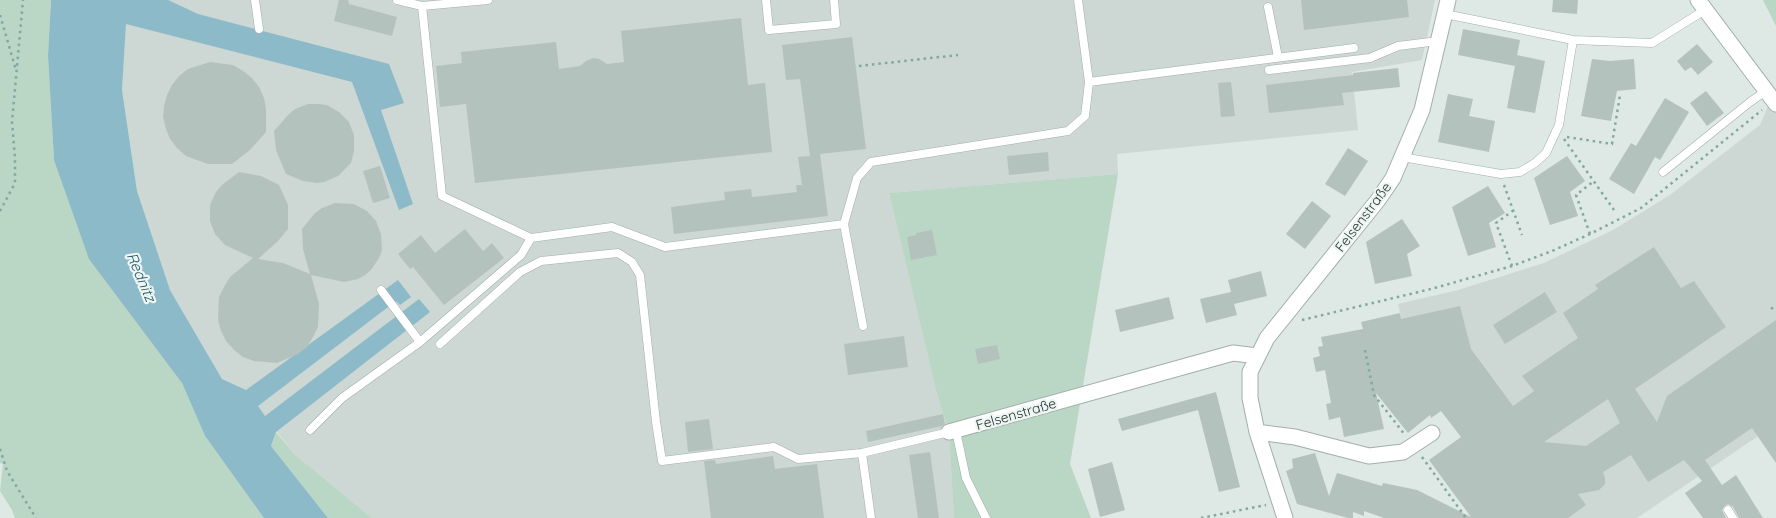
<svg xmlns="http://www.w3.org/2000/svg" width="1776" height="518" viewBox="0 0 1776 518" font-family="Quicksand,sans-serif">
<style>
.built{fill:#cdd7d3}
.green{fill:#b9d7c4}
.water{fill:#8cbac8}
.building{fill:#b4c2be;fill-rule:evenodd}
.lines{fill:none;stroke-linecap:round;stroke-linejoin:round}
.service-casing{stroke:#a2afab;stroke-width:9}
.minor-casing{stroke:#a2afab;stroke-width:17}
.secondary-casing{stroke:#9fb2ad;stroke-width:17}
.path{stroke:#82a89f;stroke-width:2.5;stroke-dasharray:2.5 4;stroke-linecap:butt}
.service{stroke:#fff;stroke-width:8}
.minor{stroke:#fff;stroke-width:15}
.secondary{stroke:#fff;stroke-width:15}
.labels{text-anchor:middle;stroke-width:4.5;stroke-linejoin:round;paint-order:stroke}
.street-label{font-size:14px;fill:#223632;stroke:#eef5f2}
.water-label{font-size:15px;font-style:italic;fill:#23596a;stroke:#eef5f2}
</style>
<rect width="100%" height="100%" fill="#dee8e4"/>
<!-- built -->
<path class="built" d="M129 0H1435L1422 60 1352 72 1358 130 1117 154 1118 174 889 193 937 394 949 432 954 518H372L294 454 245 390 222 379 170 290 137 191 122 90 126 24Z
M1776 88V424L1637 518H1521L1415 374 1398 304 1458 290 1544 263 1613 230 1670 195 1760 125Z"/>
<!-- green -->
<path class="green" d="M0 0H51L48 56 54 160 182 383 205 436 264 518H15L12 510 0 491 3 464 0 463Z
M1763 0H1776V26Z
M1118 174 1070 464 1091 518H954L949 432 937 394 889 193Z
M276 432 294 454 372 518H328L271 446Z"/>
<!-- water -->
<path class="water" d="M51 0H168L198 14 389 64 404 103 381 110 413 204 399 210 352 82 126 24 122 90 137 191 170 290 222 379 246 390 398 280 411 297 400 305 396 301 258 406 265 416 419 299 430 312 276 432 271 446 328 518H264L205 436 182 383 89 259 54 160 48 56Z"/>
<!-- building -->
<path class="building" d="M339 0H348L349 4 397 17 392 36 334 21Z
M1301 0H1407L1409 17 1304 30Z
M1553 0H1578L1577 14 1552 12Z
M741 18 748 85 765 83 772 152 475 183 466 104 440 107 436 66 462 63 461 52 556 42 559 69 580 66 586 61 593 58 599 59 607 64 624 62 621 31Z
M1463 29 1520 40 1515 66 1458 55Z
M852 37 866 149 820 154 828 216 674 234 671 207 725 200 724 192 751 189 752 197 797 192 796 185H802L798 157 810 156 800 79 786 80 782 45Z
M1697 44 1713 62 1698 75 1691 67 1685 71 1677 61Z
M1517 55 1545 61 1535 113 1507 108Z
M1592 59 1610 61 1634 59 1636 89 1617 91 1611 121 1581 116Z
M210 62 233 65 243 71 252 78 259 87 264 98 266 109V132L250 150 232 164H208L186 156 177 148 170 139 166 129 163 117 164 106 167 95 172 85 179 76 188 69Z
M1398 68 1400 87 1342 93 1344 105 1269 113 1266 85 1353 75V73Z
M1231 82 1235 116 1221 117 1218 83Z
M1706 91 1724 113 1707 126 1690 103Z
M1448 94 1473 99 1469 116 1495 121 1489 152 1438 142Z
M1665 98 1689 112 1660 160 1655 157 1634 194 1609 179 1631 143 1636 146Z
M308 104H318L327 105 339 112 349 122 354 135V151L351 163 338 176 324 182 317 183 303 181 286 174 276 150 274 131 288 115 295 109Z
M1348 148 1368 161 1345 196 1325 184Z
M1048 152 1049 171 1009 175 1007 156Z
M1567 156 1585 181 1570 192 1578 216 1550 225 1534 178Z
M380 166 390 198 373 203 363 171Z
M239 172 261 176 279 185 288 205V229L278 241 258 259 283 263 310 274 303 249 302 229 315 213 322 208 335 203 354 204 367 211 376 221 381 234 382 250 379 258 371 270 365 275 358 279 344 282 311 275 319 304 318 327 313 337 307 347 298 354 277 363 254 361 243 357 234 350 226 341 221 331 218 320 219 297 224 287 230 277 253 258 225 245 215 234 210 221V205L216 192 222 185Z
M1488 186 1505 213 1489 223 1496 247 1468 256 1452 207Z
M1312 201 1331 216 1305 249 1286 234Z
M1402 219 1420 246 1407 254 1412 276 1375 284 1366 242Z
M465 229 483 251 492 243 504 258 444 305 413 267 410 269 398 254 421 235 435 253Z
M932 230 937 255 911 260 907 237 916 235V233Z
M1654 247 1681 288 1694 281 1726 327 1635 389 1657 422 1667 396 1776 320V463L1752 428 1705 460 1722 485 1736 475 1763 518H1739L1733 507 1728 504 1725 506 1722 510 1726 518H1703L1685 493 1702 481 1684 460 1648 482 1631 455 1603 472 1605 478V484L1599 490 1578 494 1586 505 1568 518H1384L1364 511V516L1353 512V518H1348L1297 504 1286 471 1293 468 1292 459 1315 453 1329 496 1337 473 1382 486 1383 483 1417 490 1471 517 1429 460 1461 437 1441 411 1431 418 1430 415 1408 433 1376 393 1384 429 1344 437 1340 417 1329 420 1326 404 1331 403 1325 370 1316 372 1313 358 1320 356 1318 347 1323 346 1321 337 1363 329 1361 322 1400 313 1401 319 1460 306 1471 349 1513 406 1534 391 1522 376 1578 338 1563 313 1598 289 1595 285ZM1608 399 1620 423 1586 446 1544 442Z
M1261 271 1267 296 1234 304 1237 315 1206 323 1200 299 1231 292 1228 280Z
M1545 292 1557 312 1505 344 1493 325Z
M1169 297 1174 319 1120 332 1115 310Z
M904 336 908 367 848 375 844 344Z
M997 345 1000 359 978 364 975 349Z
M1216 392 1240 487 1219 492 1198 410 1122 431 1118 419Z
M943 414 945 424 942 426 868 442 866 431Z
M709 419 713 449 688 452 685 422Z
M930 452 939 518H918L909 455Z
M773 456 775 469 817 464 824 518H711L704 461 715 460 716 464Z
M1112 462 1125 510 1100 517 1088 469Z"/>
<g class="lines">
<defs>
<path id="service" d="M255 0 259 29
M397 0 422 6 488 0
M766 0 769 30 836 24 834 0
M422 6 442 196 531 238 612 227 665 247 844 224
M1268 7 1278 57
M1445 14 1573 40 1652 43 1705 10
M1269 70 1370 58 1398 46 1438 41
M1089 82 1354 48
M1402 157 1501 174 1520 172 1535 163 1546 153 1559 125 1573 40
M1663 172 1750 102 1766 91
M381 290 420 342
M863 326 844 224 857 178 871 162 1068 131 1085 116 1089 82 1078 0
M440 344 520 272 541 261 618 253 632 262 640 275 656 422 662 461 774 447 798 459 862 453
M310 430 342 398 420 342 521 255 531 238
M956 431 966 478 986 518
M1728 510 1733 518
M871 518 862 453 949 432"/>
<path id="minor" d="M949 432 1233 353 1257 356
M1257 432 1295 437 1369 456 1403 452 1432 433
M1285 518 1257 432 1250 398V372L1267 338 1378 200 1393 178 1422 110 1448 0"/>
<path id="secondary" d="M1698 0 1776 104"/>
</defs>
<!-- service casing -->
<use href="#service" class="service-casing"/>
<!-- minor casing -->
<use href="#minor" class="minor-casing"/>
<!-- secondary casing -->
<use href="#secondary" class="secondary-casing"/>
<!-- path -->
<path class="path" d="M0 15 16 70
M859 66 958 55
M1567 137 1612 144 1620 95
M1564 139 1614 210
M1504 185 1522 235
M0 211 15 183V158L12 122 23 0
M1590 234 1576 195 1594 181
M1512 266 1496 223 1514 210
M1771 309 1776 305
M1302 320 1431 289 1512 266 1552 251 1590 234 1641 208 1762 110
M1365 350 1374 395 1405 435
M0 449 7 471 36 518
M1422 457 1466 518
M1201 518 1266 505"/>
<!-- service -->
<use href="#service" class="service"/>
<!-- minor -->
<use href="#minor" class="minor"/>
<!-- secondary -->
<use href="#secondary" class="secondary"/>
</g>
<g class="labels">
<!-- street labels -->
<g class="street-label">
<text transform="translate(1363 217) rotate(-53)" y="5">Felsenstraße</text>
<text transform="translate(1016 414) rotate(-16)" y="5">Felsenstraße</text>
</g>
<!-- water labels -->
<g class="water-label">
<text transform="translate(141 277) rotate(67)" y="5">Rednitz</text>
</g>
</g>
</svg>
